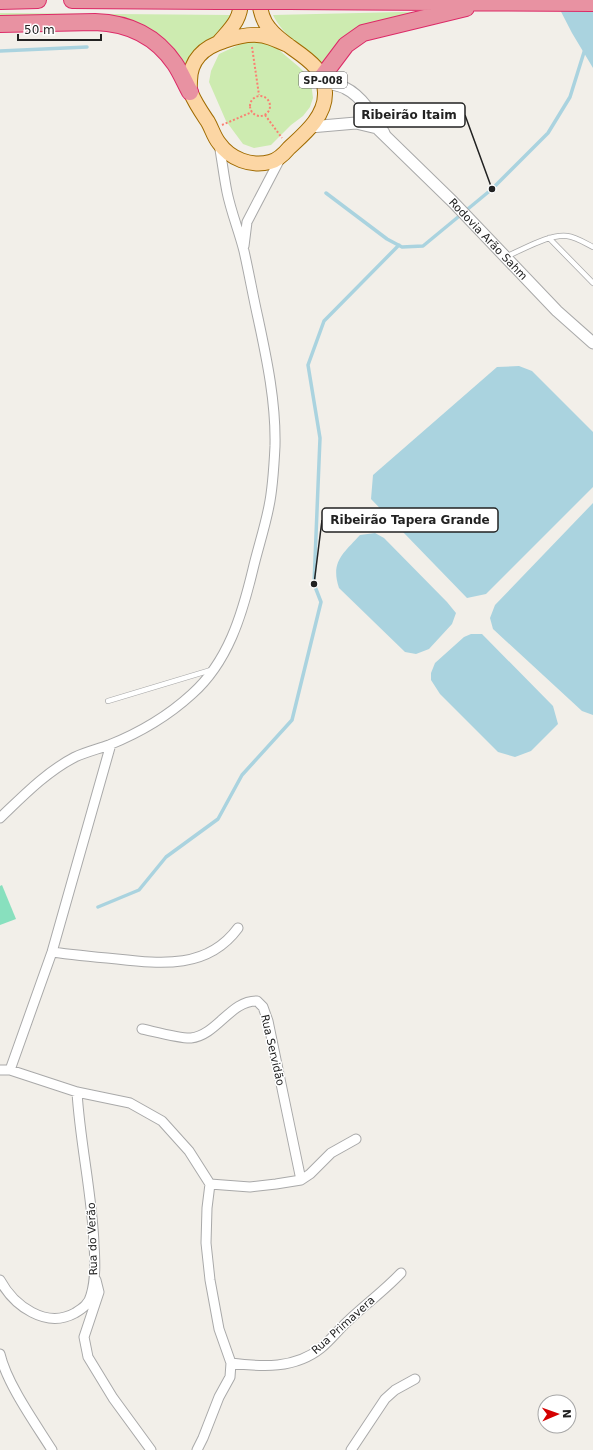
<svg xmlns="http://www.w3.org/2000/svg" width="593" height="1450" viewBox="0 0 593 1450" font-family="'DejaVu Sans',sans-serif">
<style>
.grass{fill:#cdebb0}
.pitch{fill:#88e0be}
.water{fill:#aad3df}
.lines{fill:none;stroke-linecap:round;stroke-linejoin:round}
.stream{stroke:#aad3df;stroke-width:3.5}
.service-casing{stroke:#a9a9a9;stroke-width:6}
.minor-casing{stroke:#a9a9a9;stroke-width:11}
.tertiary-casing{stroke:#a9a9a9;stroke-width:13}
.primary-casing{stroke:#a06b00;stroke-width:16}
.motorway-casing{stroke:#dc2a67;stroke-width:18}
.path{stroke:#fa8072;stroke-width:2;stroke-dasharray:2 2;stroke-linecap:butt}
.service{stroke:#fff;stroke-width:4.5}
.minor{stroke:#fff;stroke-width:9}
.tertiary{stroke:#fff;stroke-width:11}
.primary{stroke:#fcd6a4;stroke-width:14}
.motorway{stroke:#e892a2;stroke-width:16}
.motorway-bridge-casing{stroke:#dc2a67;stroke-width:18;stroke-linecap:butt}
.motorway-bridge{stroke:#e892a2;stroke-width:16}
.labels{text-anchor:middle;stroke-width:3;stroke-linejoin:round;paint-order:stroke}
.shield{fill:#fff;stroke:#646464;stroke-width:1}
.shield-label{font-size:10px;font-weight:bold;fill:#222}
.street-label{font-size:11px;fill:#222;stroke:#fff}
.leader{fill:none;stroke:#222;stroke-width:1.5}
.callout-dot{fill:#222;stroke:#fff;stroke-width:1.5}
.callout{fill:#fff;stroke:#222;stroke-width:1.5}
.callout-label{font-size:12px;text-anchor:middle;font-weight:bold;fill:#222}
</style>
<rect width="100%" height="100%" fill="#f2efe9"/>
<!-- grass -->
<path class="grass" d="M402 12 425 13 361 26 348 33 339 41 333 52 323 65C306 52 282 34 273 15Z
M0 13 231 15C220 41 192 45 184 67L169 43 154 33 0 21Z
M245 42H263L273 45 299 67 307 75 311 82 313 98 310 107 303 116 291 125 271 145 254 148 243 144 226 121 209 82 211 71 219 54Z"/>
<!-- pitch -->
<path class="pitch" d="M2 885 16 919 0 925V886Z"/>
<!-- water -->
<path class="water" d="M555 0H593V68L572 33Z
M519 366 532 371 593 432V487L486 594 467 598 371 499 373 475 497 367Z
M593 503V715L582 711 493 629 490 618 495 605Z
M375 533 384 538 447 602 456 613 452 624 429 649 416 654 405 652 339 588C330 561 344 553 360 535Z
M471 634H482L553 706 558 724 531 751 515 757 498 752 440 694 431 680V673L435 663 464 637Z"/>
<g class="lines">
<!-- stream -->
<path class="stream" d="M0 51 87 47
M326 193 387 239 402 247 423 246 492 189 548 133 570 97 585 49
M98 907 139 890 166 857 218 819 242 775 292 720 321 602 314 584 320 438 308 365 324 321 399 245"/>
<defs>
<path id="service" d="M549 238 593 283
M505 257C523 250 548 234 567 236 576 237 585 243 593 247
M108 701 211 670"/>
<path id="minor" d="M244 246 247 222 281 157
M0 818C23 796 46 772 75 757 86 752 98 749 109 745 139 733 168 716 192 694 228 662 242 615 253 569 258 548 265 527 269 506 273 487 274 466 275 446 276 403 267 360 258 318 253 296 249 273 244 251 239 231 231 212 227 192 224 177 222 160 219 144
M52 952C74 955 95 957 117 959 162 964 208 969 238 928
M142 1029C152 1031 182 1039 191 1038 217 1035 231 1000 257 1001L263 1007 268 1021 301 1180
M0 1070H10L77 1092 130 1103 162 1121 189 1151 210 1184 207 1208 206 1243 210 1280 219 1329 231 1363 230 1377 219 1397 203 1438 197 1450
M10 1070 52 952 111 744
M210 1184 250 1187 276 1184 301 1180 310 1174 331 1153 356 1139
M0 1280C14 1306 46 1329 75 1313 83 1308 89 1304 91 1295 96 1279 95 1260 94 1244 92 1193 80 1143 77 1092
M96 1280 99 1292 84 1337 88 1357 113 1398 151 1450
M0 1354C7 1384 35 1423 52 1450
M231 1363C262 1367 295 1369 321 1348 331 1340 339 1329 349 1320 366 1304 385 1290 401 1273
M351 1450 385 1399 395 1390 415 1379"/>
<g id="tertiary">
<path d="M324 82C331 84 339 85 345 88 362 96 375 118 384 133"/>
<path id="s1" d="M310 127 356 123 377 128 453 202 557 311 593 343"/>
</g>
<path id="primary" d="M259 0C260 10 263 21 269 28 286 51 326 59 325 94 325 117 304 134 289 148 284 154 278 160 270 162 251 167 230 159 219 143 214 137 212 129 208 122 202 113 195 103 191 93 189 90 190 85 190 81 190 60 204 47 224 41 238 36 257 32 271 38 277 40 282 43 288 45
M219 42C231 28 241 20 241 0"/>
<path id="motorway" d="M72 0 218 1
M0 1 38 0
M289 1 593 3
M0 24 95 22C128 23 156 36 175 64 181 73 185 83 190 92
M322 77 346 45 363 33 466 8"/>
</defs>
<!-- service casing -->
<use href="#service" class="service-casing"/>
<!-- minor casing -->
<use href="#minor" class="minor-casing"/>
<!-- tertiary casing -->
<use href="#tertiary" class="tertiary-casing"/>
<!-- primary casing -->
<use href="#primary" class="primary-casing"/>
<!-- motorway casing -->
<use href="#motorway" class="motorway-casing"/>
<!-- path -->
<path class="path" d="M252 47 259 95
M250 106a10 10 0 1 1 20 0a10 10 0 1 1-20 0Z
M265 115 282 138
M222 125 252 112"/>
<!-- service -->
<use href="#service" class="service"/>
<!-- minor -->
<use href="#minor" class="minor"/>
<!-- tertiary -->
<use href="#tertiary" class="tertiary"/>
<!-- primary -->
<use href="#primary" class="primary"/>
<!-- motorway -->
<use href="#motorway" class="motorway"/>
<defs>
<path id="motorway-bridge" d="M218 1H289"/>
</defs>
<!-- motorway-bridge casing -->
<use href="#motorway-bridge" class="motorway-bridge-casing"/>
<!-- motorway-bridge -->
<use href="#motorway-bridge" class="motorway-bridge"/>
</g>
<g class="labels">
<!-- shield labels -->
<rect class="shield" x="299" y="72" width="48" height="16" rx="3"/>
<g class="shield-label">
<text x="323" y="84">SP-008</text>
</g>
<!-- street labels -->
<g class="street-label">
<text dy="4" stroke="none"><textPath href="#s1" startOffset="225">Rodovia Arão Sahm</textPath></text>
<text transform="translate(273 1050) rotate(77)" y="4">Rua Servidão</text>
<text transform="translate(92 1239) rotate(-92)" y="4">Rua do Verão</text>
<text transform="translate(343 1325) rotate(-42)" y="4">Rua Primavera</text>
</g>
</g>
<!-- callouts -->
<path class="leader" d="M492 189L465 115M314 584L322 520"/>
<g class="callout-dot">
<circle cx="492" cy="189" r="4"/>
<circle cx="314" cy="584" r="4"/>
</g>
<g class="callout">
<rect x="354" y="103" width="111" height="24" rx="4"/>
<rect x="322" y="508" width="176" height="24" rx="4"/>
</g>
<g class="callout-label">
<text x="409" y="119">Ribeirão Itaim</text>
<text x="410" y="524">Ribeirão Tapera Grande</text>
</g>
<!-- north arrow -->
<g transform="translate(557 1414) rotate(88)"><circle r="19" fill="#ffffff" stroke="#a7a7a7"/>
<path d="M0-3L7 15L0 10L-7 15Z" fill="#d40000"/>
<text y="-6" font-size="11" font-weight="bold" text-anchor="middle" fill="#222222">N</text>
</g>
<!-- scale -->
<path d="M18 34v6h83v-6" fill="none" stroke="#222222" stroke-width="2"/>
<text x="24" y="34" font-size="12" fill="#222222" stroke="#ffffff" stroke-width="3" paint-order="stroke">50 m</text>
</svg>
